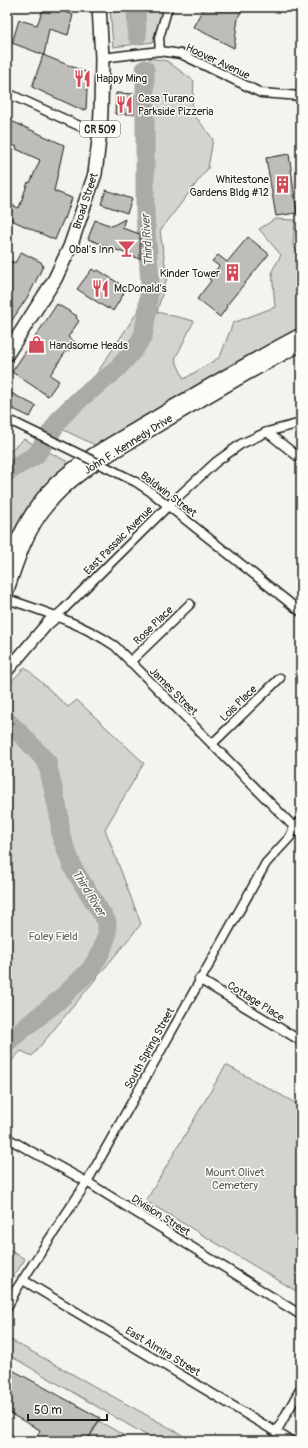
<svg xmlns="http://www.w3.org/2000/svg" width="308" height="1448" viewBox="0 0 308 1448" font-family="Pangolin,sans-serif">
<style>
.green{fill:#d4d3cf;stroke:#787876}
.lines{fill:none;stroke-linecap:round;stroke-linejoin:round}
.river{stroke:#abaaa6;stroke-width:19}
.building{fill:#bebdba;stroke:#1c1c1c}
.minor-casing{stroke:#1c1c1c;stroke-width:11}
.secondary-casing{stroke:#1c1c1c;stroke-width:14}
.primary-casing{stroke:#1c1c1c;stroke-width:16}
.minor{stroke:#fdfcf7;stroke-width:8}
.secondary{stroke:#fdfcf7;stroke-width:11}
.primary{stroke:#fdfcf7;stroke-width:13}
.minor-bridge-casing{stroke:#1c1c1c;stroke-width:11;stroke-linecap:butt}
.minor-bridge{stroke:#fdfcf7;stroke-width:8}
.labels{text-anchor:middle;stroke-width:3;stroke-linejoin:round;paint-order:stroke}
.shield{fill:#fdfcf7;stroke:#605f5e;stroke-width:1}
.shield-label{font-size:10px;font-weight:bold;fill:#1c1c1c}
.street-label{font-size:11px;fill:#1c1c1c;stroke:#fdfcf7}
.poi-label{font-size:11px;fill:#1c1c1c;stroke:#fdfcf7;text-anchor:start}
.park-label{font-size:11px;fill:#5c5c5b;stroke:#fdfcf7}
.water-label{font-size:12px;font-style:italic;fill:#5c5c5a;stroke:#fdfcf7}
</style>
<rect width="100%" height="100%" fill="#f4f3ee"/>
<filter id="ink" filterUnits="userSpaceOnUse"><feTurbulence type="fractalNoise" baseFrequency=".025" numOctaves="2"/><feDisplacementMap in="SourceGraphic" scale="8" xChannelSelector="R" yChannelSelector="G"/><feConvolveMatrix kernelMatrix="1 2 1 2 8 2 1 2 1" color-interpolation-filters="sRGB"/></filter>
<g filter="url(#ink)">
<!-- green -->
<path class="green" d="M110 7H163L154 42 113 47Z
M150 58 167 61 194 81 192 112 213 139 208 168 160 231 167 277 157 312 194 321 175 359 184 379 220 357 233 323 275 307 272 271 281 255 259 229 275 219 295 220 293 245 301 257V327C231 364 163 405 95 445L51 424 93 379 142 305 143 229 140 77Z
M24 439 68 462 25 513 7 552V453Z
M25 667 68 707 77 700 144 763 105 829 141 924 32 1056 21 1051 7 1066V686Z
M226 1065 301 1106V1294L146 1201Z
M7 1249 25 1259 7 1287Z
M7 1338 179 1433 190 1441H156L7 1354Z
M99 1421 123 1435 119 1441H88Z
M7 1432 22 1441H7Z"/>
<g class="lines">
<!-- river -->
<path class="river" d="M136 7 137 36
M7 472 36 455 61 417 82 397 114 372 133 351 143 336 147 313 150 283 145 214V69
M7 721 19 732 47 762 59 814 61 836 73 868 107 922V935L101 952 90 970 58 1001 7 1042"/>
</g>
<!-- building -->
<path class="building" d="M44 7H60V9L73 15 68 35 49 29 44 55 12 43 19 20 37 25Z
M204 7H243L238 18 234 48 193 27Z
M43 55 88 73 86 109 82 110 32 87Z
M116 93 134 94V114H115Z
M9 120 64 145 54 191 72 198 65 219 64 218 55 240 7 218V203L19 208 28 182 30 183 40 160 16 149 17 147 7 143V125Z
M289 154 297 213 276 216 266 158Z
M106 190 132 199 127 213 101 204Z
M125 219 122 228 140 234V259L88 239 95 220 112 226Z
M248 237 269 254 226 306 227 307 220 317 197 299 211 281 209 279 219 266 212 261 218 255 227 262Z
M21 252 41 262 43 266 30 293 7 328V264L10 265 12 261 15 263Z
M92 269 96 272 98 270 123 286 121 290 124 293 113 311 108 307V309L77 289Z
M57 304 77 316 76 318 79 321 68 337 75 342 69 351 67 350 50 375 59 381 48 396 12 372Z
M7 391 36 406 30 417 7 406Z
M7 1367 100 1418 87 1441H44L37 1437 40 1430 7 1412Z"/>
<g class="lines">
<defs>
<path id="minor" d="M160 51 159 38 168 7
M102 58 160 51 181 54 261 93 301 96
M7 93 86 129 100 131
M7 419 73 451
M267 432 301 459
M106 467 136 482 151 492 301 612
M7 599C43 611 83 624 115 646L301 834
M55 617 64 609 168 506 216 462 241 444 267 432 301 423
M130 662 190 604
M212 744 280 678
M199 979 301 1041
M7 1138 87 1182 301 1315
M23 1280 291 1441
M7 1308 16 1290 87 1182 266 863 290 837 294 827 301 821
M276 1432 301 1388"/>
<path id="secondary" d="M7 562C19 533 33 505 55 483 79 460 110 444 138 427 192 395 245 363 301 334
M7 593C17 564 26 533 46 508 72 474 112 454 148 432 198 402 249 372 301 345
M7 671 47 624 55 617"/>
<path id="primary" d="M7 354 55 279 70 247 95 174 100 131 101 110 102 58 99 7"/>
</defs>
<!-- minor casing -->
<use href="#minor" class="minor-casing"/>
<!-- secondary casing -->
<use href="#secondary" class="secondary-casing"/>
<!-- primary casing -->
<use href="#primary" class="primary-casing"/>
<!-- minor -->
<use href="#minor" class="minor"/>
<!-- secondary -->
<use href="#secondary" class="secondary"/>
<!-- primary -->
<use href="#primary" class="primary"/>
<defs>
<path id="minor-bridge" d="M73 451 106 467"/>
</defs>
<!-- minor-bridge casing -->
<use href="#minor-bridge" class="minor-bridge-casing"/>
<!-- minor-bridge -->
<use href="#minor-bridge" class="minor-bridge"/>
</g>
</g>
<!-- icons -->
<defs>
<symbol id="restaurant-bare" viewBox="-9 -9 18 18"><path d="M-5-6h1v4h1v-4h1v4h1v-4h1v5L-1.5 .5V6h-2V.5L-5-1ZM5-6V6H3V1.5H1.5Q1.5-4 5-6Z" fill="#d1495b" stroke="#fdfcf7" stroke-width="2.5" paint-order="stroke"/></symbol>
<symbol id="building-bare" viewBox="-9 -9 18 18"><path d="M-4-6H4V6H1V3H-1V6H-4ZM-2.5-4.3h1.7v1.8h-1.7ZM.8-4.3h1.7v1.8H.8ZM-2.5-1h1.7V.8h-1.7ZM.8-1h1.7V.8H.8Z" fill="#d1495b" stroke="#fdfcf7" stroke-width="2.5" paint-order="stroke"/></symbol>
<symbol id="bar-bare" viewBox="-9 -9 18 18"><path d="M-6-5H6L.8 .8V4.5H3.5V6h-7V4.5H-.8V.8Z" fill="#d1495b" stroke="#fdfcf7" stroke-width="2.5" paint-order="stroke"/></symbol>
<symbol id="shop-bare" viewBox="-9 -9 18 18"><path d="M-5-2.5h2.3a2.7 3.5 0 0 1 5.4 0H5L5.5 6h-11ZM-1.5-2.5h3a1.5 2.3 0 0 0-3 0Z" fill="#d1495b" stroke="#fdfcf7" stroke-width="2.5" paint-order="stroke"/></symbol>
</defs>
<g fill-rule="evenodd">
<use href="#restaurant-bare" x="70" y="66" width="25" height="25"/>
<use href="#restaurant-bare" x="112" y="92" width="25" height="25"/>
<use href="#building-bare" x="270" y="172" width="25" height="25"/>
<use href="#bar-bare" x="114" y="236" width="25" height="25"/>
<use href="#building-bare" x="220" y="260" width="25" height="25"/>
<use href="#restaurant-bare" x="88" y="276" width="25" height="25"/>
<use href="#shop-bare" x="24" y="332" width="25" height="25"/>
</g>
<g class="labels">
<!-- shield labels -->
<rect class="shield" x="80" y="121" width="40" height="16" rx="3"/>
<g class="shield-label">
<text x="100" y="133">CR 509</text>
</g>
<!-- street labels -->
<g class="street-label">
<text transform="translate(218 61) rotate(25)" y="4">Hoover Avenue</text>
<text transform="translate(85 201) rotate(-72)" y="4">Broad Street</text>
<text transform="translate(128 444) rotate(-32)" y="4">John F. Kennedy Drive</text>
<text transform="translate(169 494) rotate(37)" y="4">Baldwin Street</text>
<text transform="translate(118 540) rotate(-45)" y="4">East Passaic Avenue</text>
<text transform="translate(153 625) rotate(-44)" y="4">Rose Place</text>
<text transform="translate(174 691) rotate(45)" y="4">James Street</text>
<text transform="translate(238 703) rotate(-44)" y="4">Lois Place</text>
<text transform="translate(256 1001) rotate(32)" y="4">Cottage Place</text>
<text transform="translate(149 1048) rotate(-61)" y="4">South Spring Street</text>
<text transform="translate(161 1215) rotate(32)" y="4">Division Street</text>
<text transform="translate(163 1351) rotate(31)" y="4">East Almira Street</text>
</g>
<!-- poi labels -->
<g class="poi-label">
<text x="96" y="82">Happy Ming</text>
<text x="138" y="102">Casa Turano<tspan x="138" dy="13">Parkside Pizzeria</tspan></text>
<text x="269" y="183" text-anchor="end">Whitestone<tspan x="269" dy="13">Gardens Bldg #12</tspan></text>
<text x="114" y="253" text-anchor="end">Obal's Inn</text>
<text x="220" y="277" text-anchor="end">Kinder Tower</text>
<text x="114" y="292">McDonald's</text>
<text x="49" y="349">Handsome Heads</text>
</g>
<!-- park labels -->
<g class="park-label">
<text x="53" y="940">Foley Field</text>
<text x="235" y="1176">Mount Olivet<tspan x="235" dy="13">Cemetery</tspan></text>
</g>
<!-- water labels -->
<g class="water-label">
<text transform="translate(147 240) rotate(-94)" y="4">Third River</text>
<text transform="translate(89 893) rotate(58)" y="4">Third River</text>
</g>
</g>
<!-- margin -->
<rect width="308" height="1448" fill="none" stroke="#fdfcf7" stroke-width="24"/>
<rect x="12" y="12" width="284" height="1424" fill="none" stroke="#1c1c1c" stroke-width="1.5" filter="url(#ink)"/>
<!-- scale -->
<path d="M28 1414v6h79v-6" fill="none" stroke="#1c1c1c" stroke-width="2"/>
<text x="34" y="1414" font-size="12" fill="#1c1c1c" stroke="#fdfcf7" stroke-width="3" paint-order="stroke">50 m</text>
</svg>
